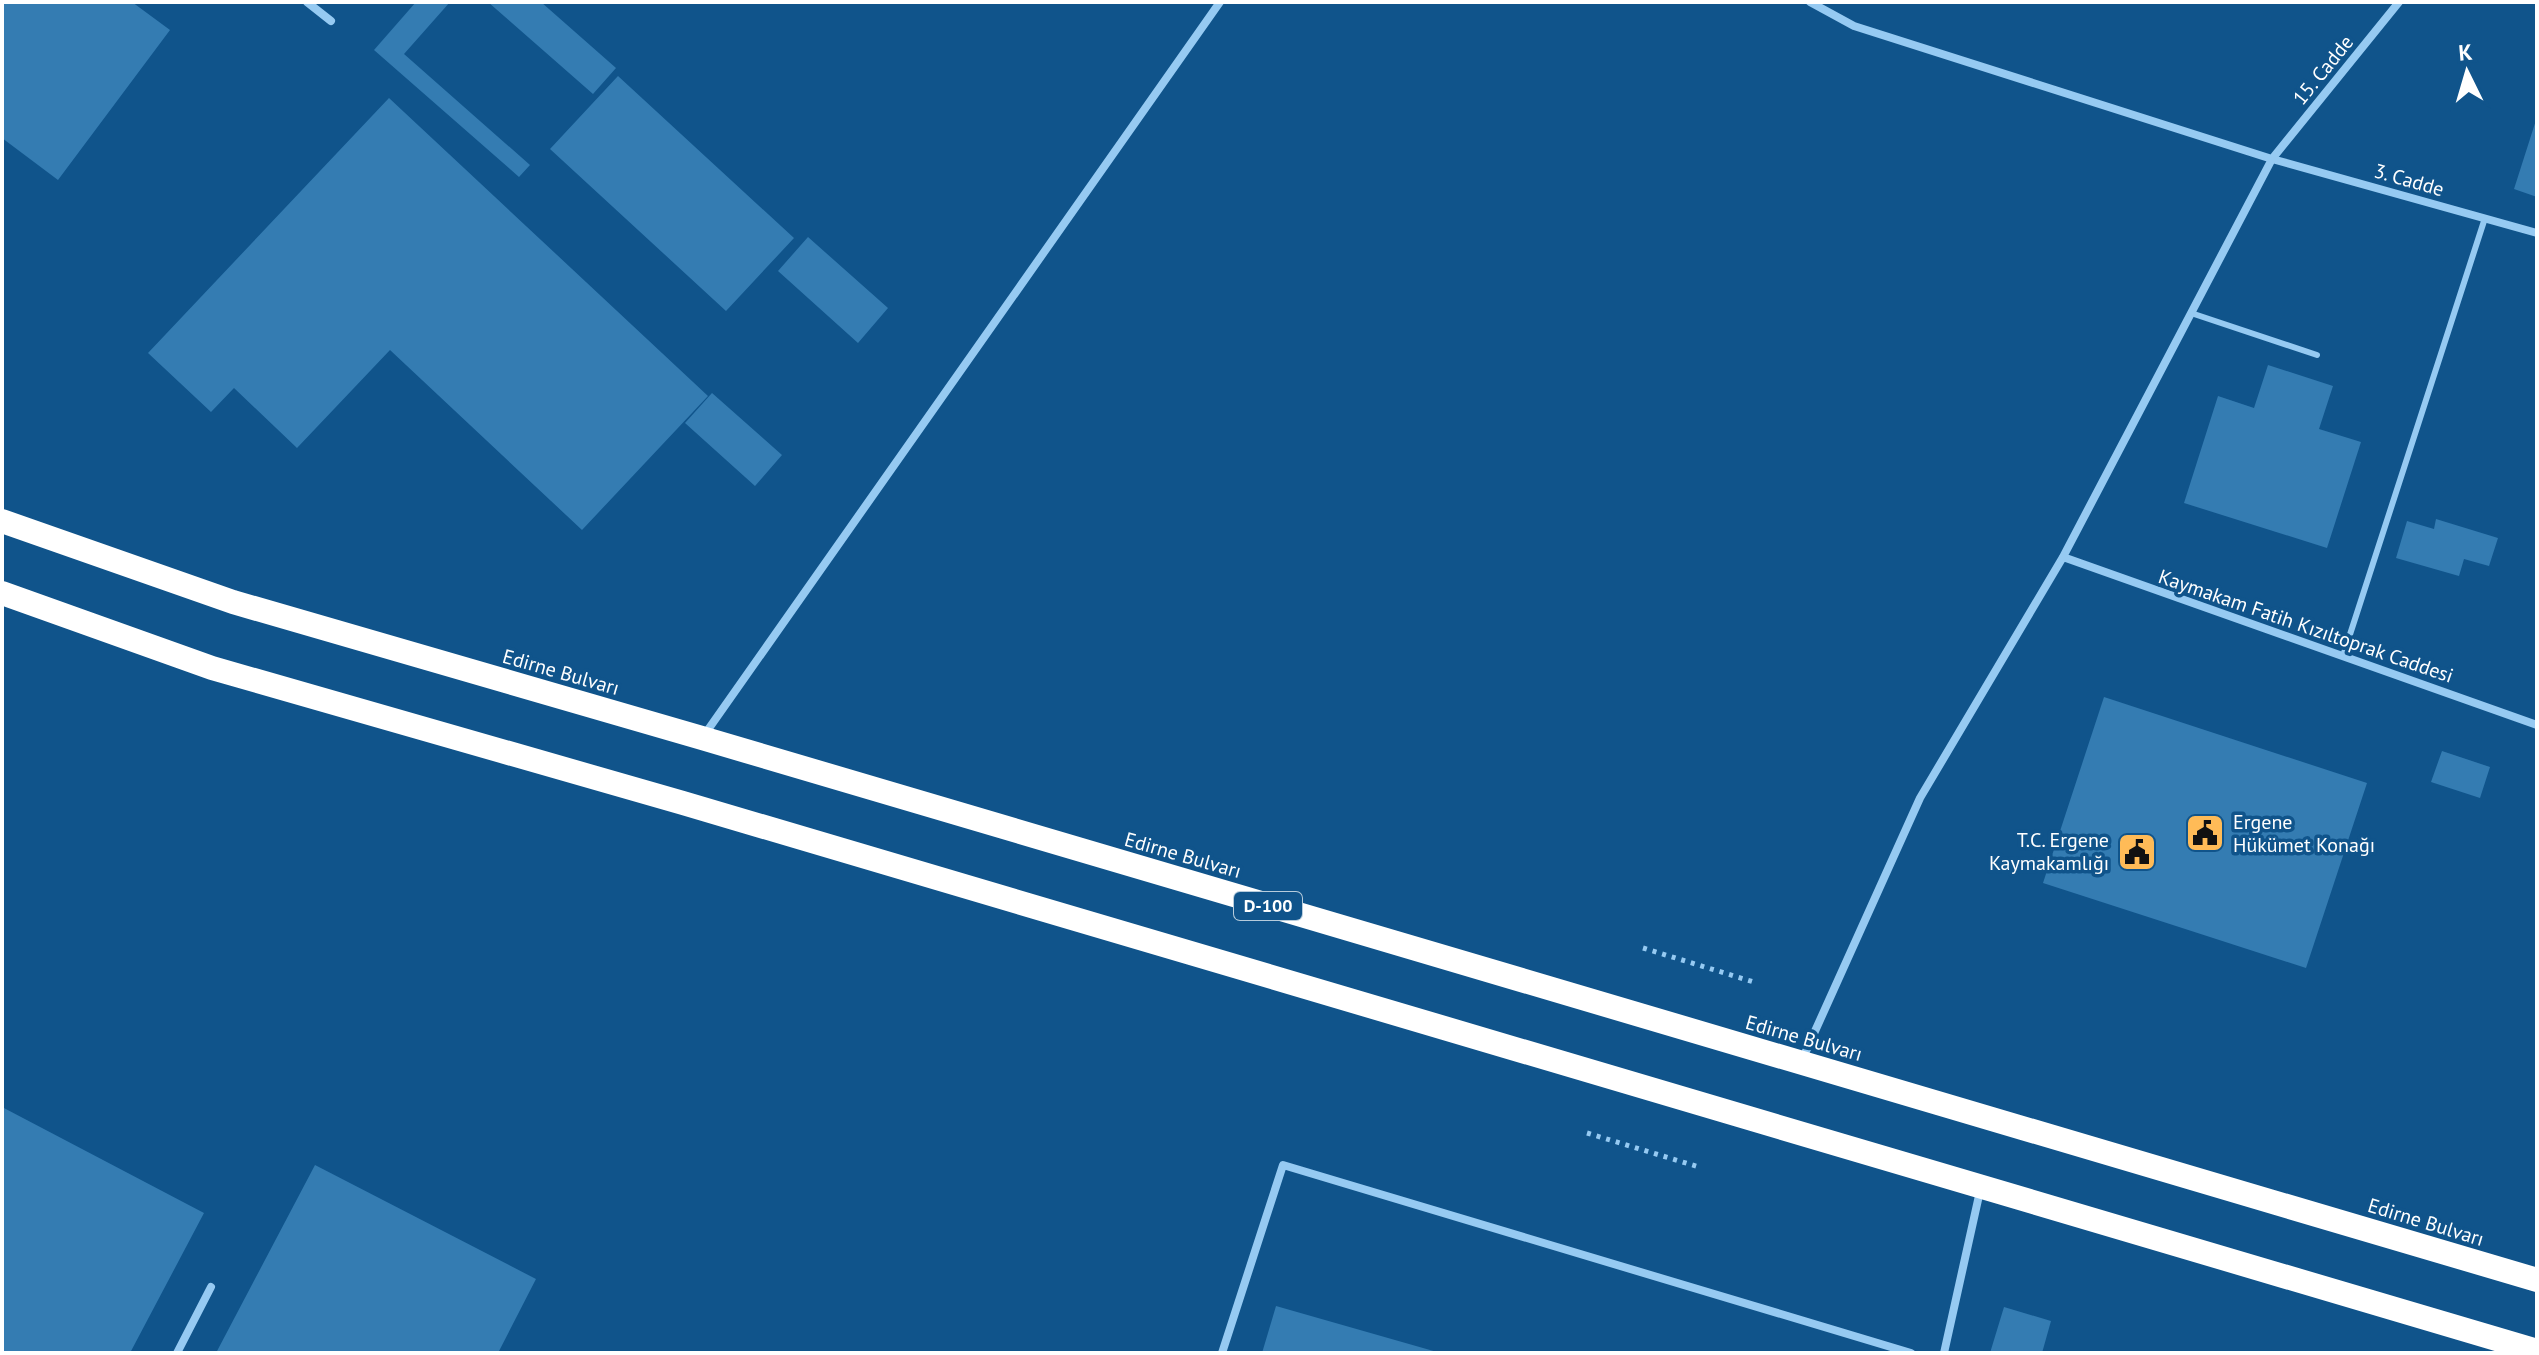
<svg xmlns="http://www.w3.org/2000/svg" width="2539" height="1355" viewBox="0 0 2539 1355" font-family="'PT Sans',sans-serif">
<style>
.building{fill:#347cb2}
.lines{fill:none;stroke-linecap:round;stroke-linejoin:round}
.path{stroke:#96caf2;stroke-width:5;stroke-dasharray:4 6;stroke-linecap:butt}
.lane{stroke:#96caf2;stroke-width:6}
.street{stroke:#96caf2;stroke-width:8}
.highway{stroke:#fff;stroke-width:24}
.labels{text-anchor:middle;stroke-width:7;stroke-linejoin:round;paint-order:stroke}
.shield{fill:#10548b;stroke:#b7ccdc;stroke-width:2}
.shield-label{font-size:18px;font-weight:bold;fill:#fff}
.street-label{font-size:20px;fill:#fff;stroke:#10548b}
.poi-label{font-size:20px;fill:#fff;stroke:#10548b;text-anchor:start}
</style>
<rect width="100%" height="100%" fill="#10548b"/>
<!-- building -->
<path class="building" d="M2 2H132L170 30 58 180 2 138Z
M416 2H450L404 54 530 165 519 177 374 50Z
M488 2H541L616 68 593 94Z
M618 76 794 238 726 311 550 149Z
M389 98 708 396 582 530 390 350 297 448 234 388 211 412 148 353Z
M2537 117V197L2514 189Z
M808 237 888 308 858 343 778 271Z
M2268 365 2333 386 2319 429 2361 442 2327 548 2184 503 2218 396 2254 408Z
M712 393 782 455 755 486 685 423Z
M2436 519 2498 538 2489 566 2464 559 2459 576 2396 558 2407 521 2434 529Z
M2104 697 2367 783 2306 968 2043 883Z
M2442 751 2490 767 2480 798 2431 782Z
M2 1107 204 1213 130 1353H2Z
M315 1165 536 1279 498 1353H216Z
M1276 1306 1437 1352V1353H1262Z
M2004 1307 2051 1321 2042 1353H1990Z"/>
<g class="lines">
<!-- path -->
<path class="path" d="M1643 948 1757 983
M1587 1133 1699 1167"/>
<!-- lane -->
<path class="lane" d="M2191 313 2317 355
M2343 656 2485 218"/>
<!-- street -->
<path class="street" d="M307 2 331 21
M1810 2 1854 26 2272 159 2537 233
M2063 557 2537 725
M705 734 1220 2
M1802 1060 1920 798 2063 557 2272 159 2399 2
M177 1353 211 1287
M1222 1353 1283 1165 1911 1353
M1944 1353 1980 1191"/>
<!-- highway -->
<path class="highway" d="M2 521 233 602 702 738 2537 1280
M2 593 212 668 683 803 2537 1351"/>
</g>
<!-- icons -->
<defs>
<symbol id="civic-square" viewBox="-11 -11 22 22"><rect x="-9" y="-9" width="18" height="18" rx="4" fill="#ffbb57" stroke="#10548b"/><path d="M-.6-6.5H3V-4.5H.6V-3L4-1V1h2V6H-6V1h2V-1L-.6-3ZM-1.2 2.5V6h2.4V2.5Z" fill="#111"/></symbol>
</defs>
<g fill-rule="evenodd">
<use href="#civic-square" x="2183" y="811" width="44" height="44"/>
<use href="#civic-square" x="2115" y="830" width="44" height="44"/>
</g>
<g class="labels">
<!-- shield labels -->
<rect class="shield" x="1234" y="892" width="68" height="28" rx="6"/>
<g class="shield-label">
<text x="1268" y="912">D-100</text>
</g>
<!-- street labels -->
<g class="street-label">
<text transform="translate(2323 70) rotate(-51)" y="7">15. Cadde</text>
<text transform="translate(2409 180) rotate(16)" y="7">3. Cadde</text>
<text transform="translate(2306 626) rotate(19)" y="7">Kaymakam Fatih Kızıltoprak Caddesi</text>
<text transform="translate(561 672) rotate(16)" y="7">Edirne Bulvarı</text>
<text transform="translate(1183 855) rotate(16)" y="7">Edirne Bulvarı</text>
<text transform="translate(1804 1038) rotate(16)" y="7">Edirne Bulvarı</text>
<text transform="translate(2426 1222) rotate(17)" y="7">Edirne Bulvarı</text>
</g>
<!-- poi labels -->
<g class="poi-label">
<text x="2233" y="829">Ergene<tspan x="2233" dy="23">Hükümet Konağı</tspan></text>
<text x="2109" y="847" text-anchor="end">T.C. Ergene<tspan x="2109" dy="23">Kaymakamlığı</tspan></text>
</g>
</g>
<!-- border -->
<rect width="2539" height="1355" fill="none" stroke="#ffffff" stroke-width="8"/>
<!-- north arrow -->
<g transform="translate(2467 72) rotate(355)" stroke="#10548b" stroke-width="6" paint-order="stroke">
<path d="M0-6L14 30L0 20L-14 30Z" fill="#ffffff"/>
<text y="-12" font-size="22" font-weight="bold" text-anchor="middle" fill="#ffffff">K</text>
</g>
</svg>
